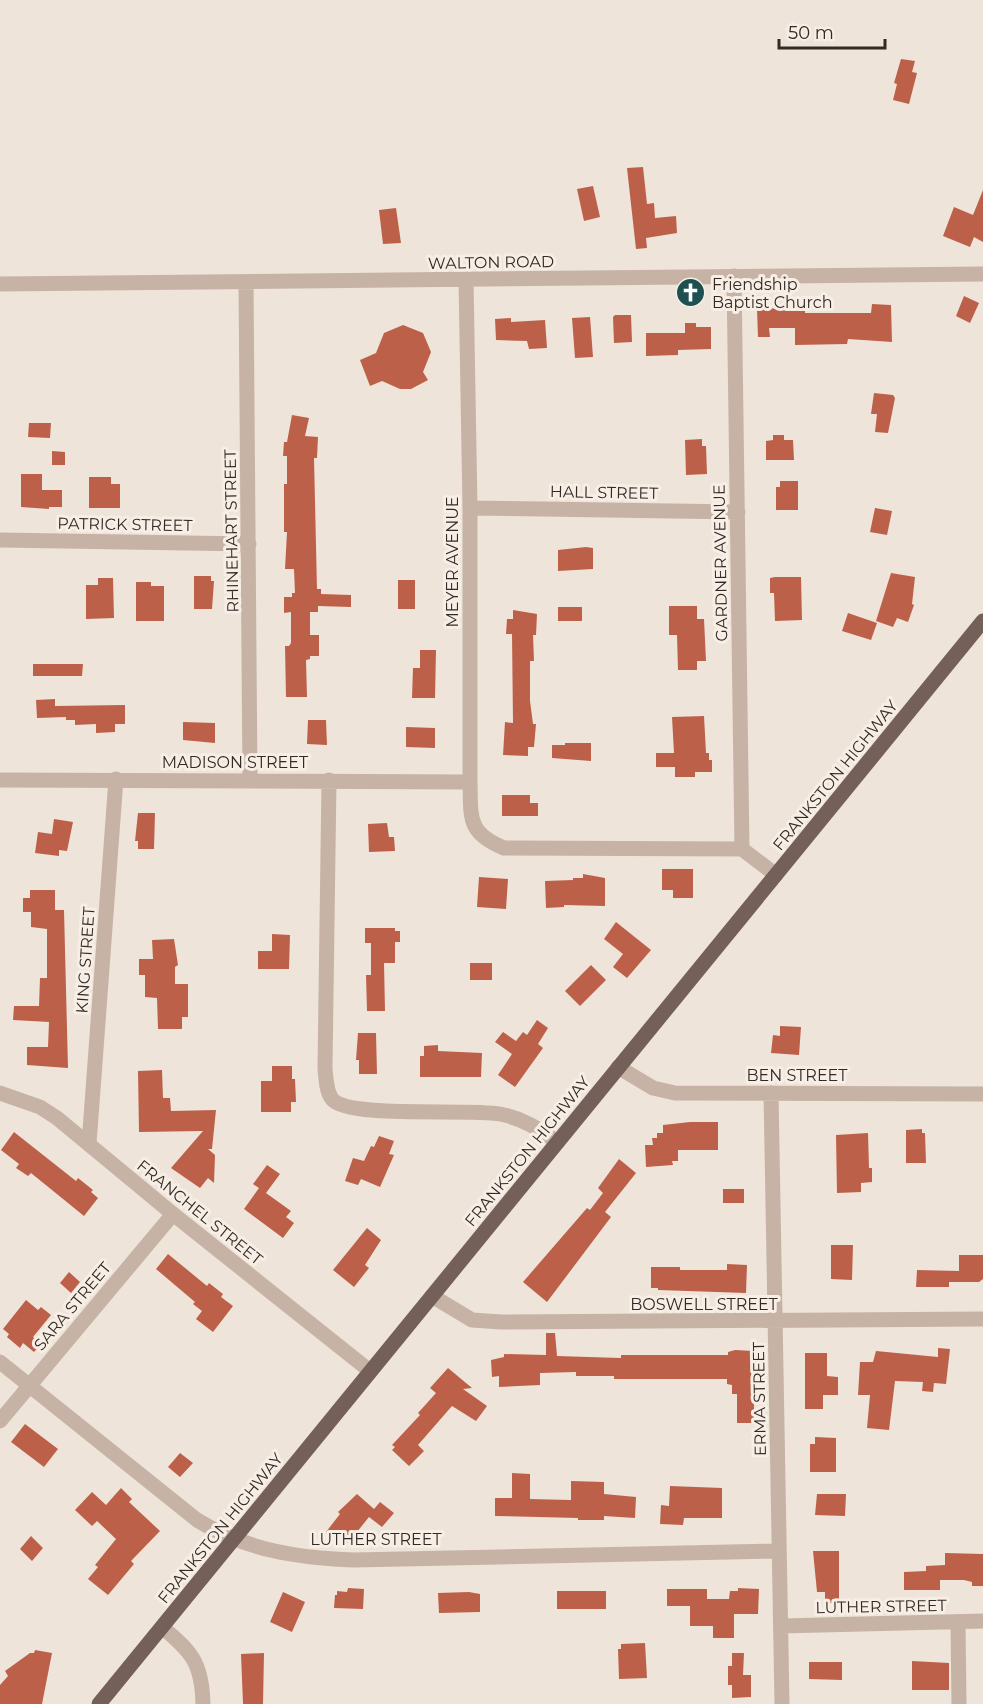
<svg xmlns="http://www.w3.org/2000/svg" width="983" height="1704" viewBox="0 0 983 1704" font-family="Montserrat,sans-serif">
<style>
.building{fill:#bd6049}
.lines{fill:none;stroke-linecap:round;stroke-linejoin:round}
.minor{stroke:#c6b3a6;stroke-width:15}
.major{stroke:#746058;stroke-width:15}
.labels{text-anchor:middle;stroke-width:6;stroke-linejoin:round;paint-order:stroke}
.street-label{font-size:16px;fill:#332a26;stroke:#f7eee5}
.poi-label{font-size:16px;fill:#332a26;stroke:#f7eee5;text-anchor:start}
</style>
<rect width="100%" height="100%" fill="#efe4d9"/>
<!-- building -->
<path class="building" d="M901 59 915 61 912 72 917 73 909 104 893 100 897 84 894 83Z
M643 167 647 204 654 203 655 218 676 216 677 233 646 238 647 248 636 249 627 168Z
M593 186 600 217 584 221 577 189Z
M983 190V242L974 237 970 247 943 236 954 207 973 215Z
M396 208 401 243 383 244 379 210Z
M964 296 979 303 970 323 956 316Z
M872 304 891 305 892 342 848 339 847 344 795 345V328H769L770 337H758L757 309 786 308V311H805V313H871Z
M615 315H631L632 342 614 343 613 317Z
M590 317 593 357 575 358 572 318Z
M511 318V322L545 320 547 348 529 349 527 341 496 340 495 319Z
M685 323H696V327H711V349L678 350V355L646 356V333H685Z
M403 325 423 333 431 352 423 372 428 380 411 389H400L382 381 370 386 360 360 376 353 384 333Z
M874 393 893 395 895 398 888 433 875 432 877 414H871Z
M292 415 309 418 305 436 318 437 317 458H314L317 589H321V594L351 595V607L318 606V612H310V635H319V656H310V659L306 660 307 697H286L285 646H289L291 643V612L284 613V597H292V593H295L294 569H285L287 532H284V484H287V456H283L284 442H287Z
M29 423H51L50 438 28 437Z
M773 435H784V440H793L794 460H766V441L773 440Z
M702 439V446H706L707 474 686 475 685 440Z
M52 451 65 452V465H52Z
M21 474H42V490H62V507H49V509L21 507Z
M89 477H111V484H120V508H89Z
M780 481H798V510H776V487H780Z
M875 508 892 511 887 535 870 532Z
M586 547 593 548V569L558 571V550Z
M891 573 915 577 912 604 914 605 908 622 897 618 893 627 876 621Z
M194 576H211V581H214L212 609H194Z
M775 577H801L802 620 775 621 774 593H770V578Z
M98 578H113L114 618 86 619V585H98Z
M398 580H415V609H398Z
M136 582H151V586H164V621H136Z
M669 606H697V619H704L706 661H697V670H678L677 635H669Z
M558 607H582V621H558Z
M513 610 537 614 536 635H533L534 661H530V701L533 724H536L534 747H528V756L503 755 505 722 513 723 512 634H506L507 619H513Z
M848 613 877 623 871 640 842 631Z
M420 650H436L435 698H412L413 668H420Z
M33 664H83L82 676H33Z
M55 699V706L125 705V724H115V732L96 733V724L75 725V720H66V717L37 718 36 700Z
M704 716 706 753H709V760H712V772H695V777H675V767H656V753H674L672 717Z
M308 720H326L327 745 307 744Z
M183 722 215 723V743L183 740Z
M406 727 435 728V748L406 747Z
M565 743H591V761L552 758V745H565Z
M502 795H530V803H538V816H502Z
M138 813H155L154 849H138V841H135Z
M54 819 73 822 67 851 59 850V856L35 853 38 832 52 834Z
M387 823 389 837H394L395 851 369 852 368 824Z
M662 869H693V898H673V890H662Z
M583 874 605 878V906L564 905V907L546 908 545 881 573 880V878H583Z
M479 877 508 879 506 909 477 907Z
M30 890H55V910H64L68 1068 27 1065V1047H48L49 1022 13 1020 14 1006H39L40 978H47V929L31 927V912H23V898H30Z
M616 922 651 950 627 978 613 967 623 954 604 939Z
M365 928H395V931H400V942H395V963H384L385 1011H367L366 975H371V943H365Z
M272 934 290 935 289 969H258V951H272Z
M174 939 178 965 175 967V984H188V1017H182V1029H158L157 998 145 997V975H139V959H153L152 940Z
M470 963H492V980H470Z
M591 965 606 980 580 1006 565 991Z
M537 1020 548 1028 538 1044 543 1048 515 1087 498 1075 512 1054 495 1042 503 1032 516 1041 523 1032 527 1035Z
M780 1026 801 1027 799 1055 771 1053 773 1035 780 1036Z
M358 1033H376L377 1074H359V1060H356Z
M438 1045V1051L482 1053 481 1077H420V1056H424V1046Z
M272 1066H292V1079H295L296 1102H291V1112H261V1081H272Z
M162 1070 163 1098H170L171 1111 216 1110 212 1149H208L215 1155 214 1183 208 1178 200 1188 171 1168 203 1131 139 1132 138 1071Z
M690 1122H718V1150H678V1161H672L673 1165 646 1167 645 1145H653L652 1138H657V1133H663V1125Z
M922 1129V1133H925L926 1163H906V1130Z
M14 1132 76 1181 78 1178 93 1190 91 1192 98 1198 84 1216 31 1173 28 1176 16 1168 19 1164 1 1150Z
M868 1133 869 1168H872V1182L861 1183V1192L837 1193 836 1135Z
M379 1136 394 1141 389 1154 394 1155 380 1187 361 1179 358 1185 345 1181 353 1158 364 1161 371 1146 374 1147Z
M619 1159 636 1173 605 1212 611 1217 547 1302 523 1282 587 1208 590 1210 603 1193 598 1188Z
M267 1165 280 1174 266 1193 291 1211 286 1217 294 1223 283 1238 244 1209 259 1188 253 1184Z
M723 1189H744V1203H723Z
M367 1228 381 1240 365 1265 369 1268 354 1287 333 1270Z
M831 1245H853L852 1280 831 1279Z
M168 1254 207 1286 209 1283 223 1294 221 1297 233 1306 213 1332 196 1319 202 1311 193 1304 195 1302 156 1269Z
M959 1255H983V1279L979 1282H949V1287H916L917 1270 959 1271Z
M727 1264 747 1265 746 1293 658 1290V1288H651V1267H680V1270H727Z
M69 1272 80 1282 71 1293 60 1283Z
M26 1300 38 1310 41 1307 51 1315 33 1337 41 1344 34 1352 23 1343 20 1348 7 1337 9 1334 3 1329Z
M546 1333H555L557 1356 621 1358V1355H728V1352L735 1350 754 1351V1423H737V1394H732V1385L727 1384V1379H614V1376H576V1372L540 1373V1385L499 1387V1376L492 1377 491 1360 504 1357V1354L546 1355Z
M938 1348 950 1349 946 1384 934 1383 933 1392 922 1391 923 1382 895 1381 889 1430 867 1428 870 1395H858L860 1362H873L876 1351 938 1357Z
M805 1353H827V1376L838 1377V1395H823V1409H805Z
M448 1368 472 1388 463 1389 487 1406 476 1421 452 1406 418 1445 424 1451 409 1466 392 1450 395 1447 392 1445 420 1415 418 1413 436 1393 430 1388Z
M25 1424 58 1449 44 1467 11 1442Z
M815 1437 836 1438V1472H810V1444H815Z
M180 1453 193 1463 180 1477 168 1467Z
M512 1473 530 1474V1499L571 1500V1481L604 1482V1494L636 1497 635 1518 604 1516V1520H578V1518L495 1516V1498H512Z
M670 1486 722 1488V1518H684L683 1525 660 1524 661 1505 669 1506Z
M121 1488 132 1499 129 1502 160 1531 131 1561 134 1564 108 1595 88 1579 98 1567 95 1565 116 1539 97 1521 92 1526 75 1510 92 1492 106 1505Z
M357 1494 374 1509 380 1502 394 1513 382 1527 369 1517 348 1543 342 1538 338 1542 326 1532 340 1514 338 1512Z
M817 1494H846L845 1516 815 1515Z
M31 1536 43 1548 32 1561 20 1549Z
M813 1551H839V1603H825V1592H817Z
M945 1553 983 1554V1586H972V1582L964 1580H940V1590H904V1572L926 1571V1566L945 1565Z
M348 1588 364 1589 363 1609 334 1608 335 1595H337V1591L347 1592Z
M738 1588 759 1589 758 1614H734V1638H713V1626H690V1606H667V1589H707V1599H729L730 1591H738Z
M557 1591H606V1609H557Z
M283 1592 305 1602 292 1632 270 1622Z
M469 1592 480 1594V1612L439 1613 438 1593Z
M645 1643 647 1678 619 1679 618 1649H621V1644Z
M35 1650 52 1653 42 1704H0V1685L8 1676 5 1671 30 1653H34Z
M264 1653 263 1704H243L241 1654Z
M732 1653H744L743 1675H751V1697L732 1698V1685H728V1666H732Z
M912 1661 949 1663V1690H912Z
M809 1662H842V1680L809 1679Z"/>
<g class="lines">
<!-- minor -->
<path class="minor" d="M734 276 742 849
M466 280 470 508V782C471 818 467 833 504 848L742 849
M246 282 250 780
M0 284 983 274
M470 508 738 512
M0 540 249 544
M0 780 470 782
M329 780 325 1068C326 1078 326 1091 332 1099 348 1119 469 1108 500 1114 522 1118 539 1129 557 1142
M742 849 776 875
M618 1067 653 1088 675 1093 983 1094
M0 1093 40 1107 57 1118 173 1214 370 1371
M771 1093 782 1704
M89 1144 116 779
M432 1296 472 1320 501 1322 983 1319
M0 1362 197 1520C246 1550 297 1558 354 1560L779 1551
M0 1421 173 1214
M958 1622 959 1704
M781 1626 983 1621
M162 1627C192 1652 202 1663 203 1704"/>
<!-- major -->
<path class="major" d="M99 1704 983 621"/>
</g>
<!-- icons -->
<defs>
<symbol id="church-disc" viewBox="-11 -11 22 22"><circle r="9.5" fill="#1f5051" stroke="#f7eee5"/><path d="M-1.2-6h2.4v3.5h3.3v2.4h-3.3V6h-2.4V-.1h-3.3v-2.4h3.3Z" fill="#fff"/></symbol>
</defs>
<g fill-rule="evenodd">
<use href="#church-disc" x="674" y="276" width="33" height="33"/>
</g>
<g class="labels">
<!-- street labels -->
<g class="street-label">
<text transform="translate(491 262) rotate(-1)" y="6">WALTON ROAD</text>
<text transform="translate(604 492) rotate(1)" y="6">HALL STREET</text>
<text transform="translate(125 524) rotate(1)" y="6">PATRICK STREET</text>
<text transform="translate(231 531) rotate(-91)" y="6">RHINEHART STREET</text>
<text transform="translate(452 562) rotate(-90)" y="6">MEYER AVENUE</text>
<text transform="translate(720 563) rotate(-91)" y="6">GARDNER AVENUE</text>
<text x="235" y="768">MADISON STREET</text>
<text transform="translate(835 775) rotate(-51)" y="6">FRANKSTON HIGHWAY</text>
<text transform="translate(85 960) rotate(-86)" y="6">KING STREET</text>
<text x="797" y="1081">BEN STREET</text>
<text transform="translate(527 1151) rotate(-51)" y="6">FRANKSTON HIGHWAY</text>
<text transform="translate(200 1212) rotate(39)" y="6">FRANCHEL STREET</text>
<text x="704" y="1310">BOSWELL STREET</text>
<text transform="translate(72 1306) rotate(-50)" y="6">SARA STREET</text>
<text transform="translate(759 1399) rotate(-91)" y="6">ERMA STREET</text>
<text transform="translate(220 1528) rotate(-51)" y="6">FRANKSTON HIGHWAY</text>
<text x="376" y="1545">LUTHER STREET</text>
<text transform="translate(881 1606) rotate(-1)" y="6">LUTHER STREET</text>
</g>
<!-- poi labels -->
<g class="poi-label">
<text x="712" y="290">Friendship<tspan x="712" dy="18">Baptist Church</tspan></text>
</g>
</g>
<!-- scale -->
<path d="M779 39v9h106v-9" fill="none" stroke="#332a26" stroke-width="3"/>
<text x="788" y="39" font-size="18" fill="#332a26" stroke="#f7eee5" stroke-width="4.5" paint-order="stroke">50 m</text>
</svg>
